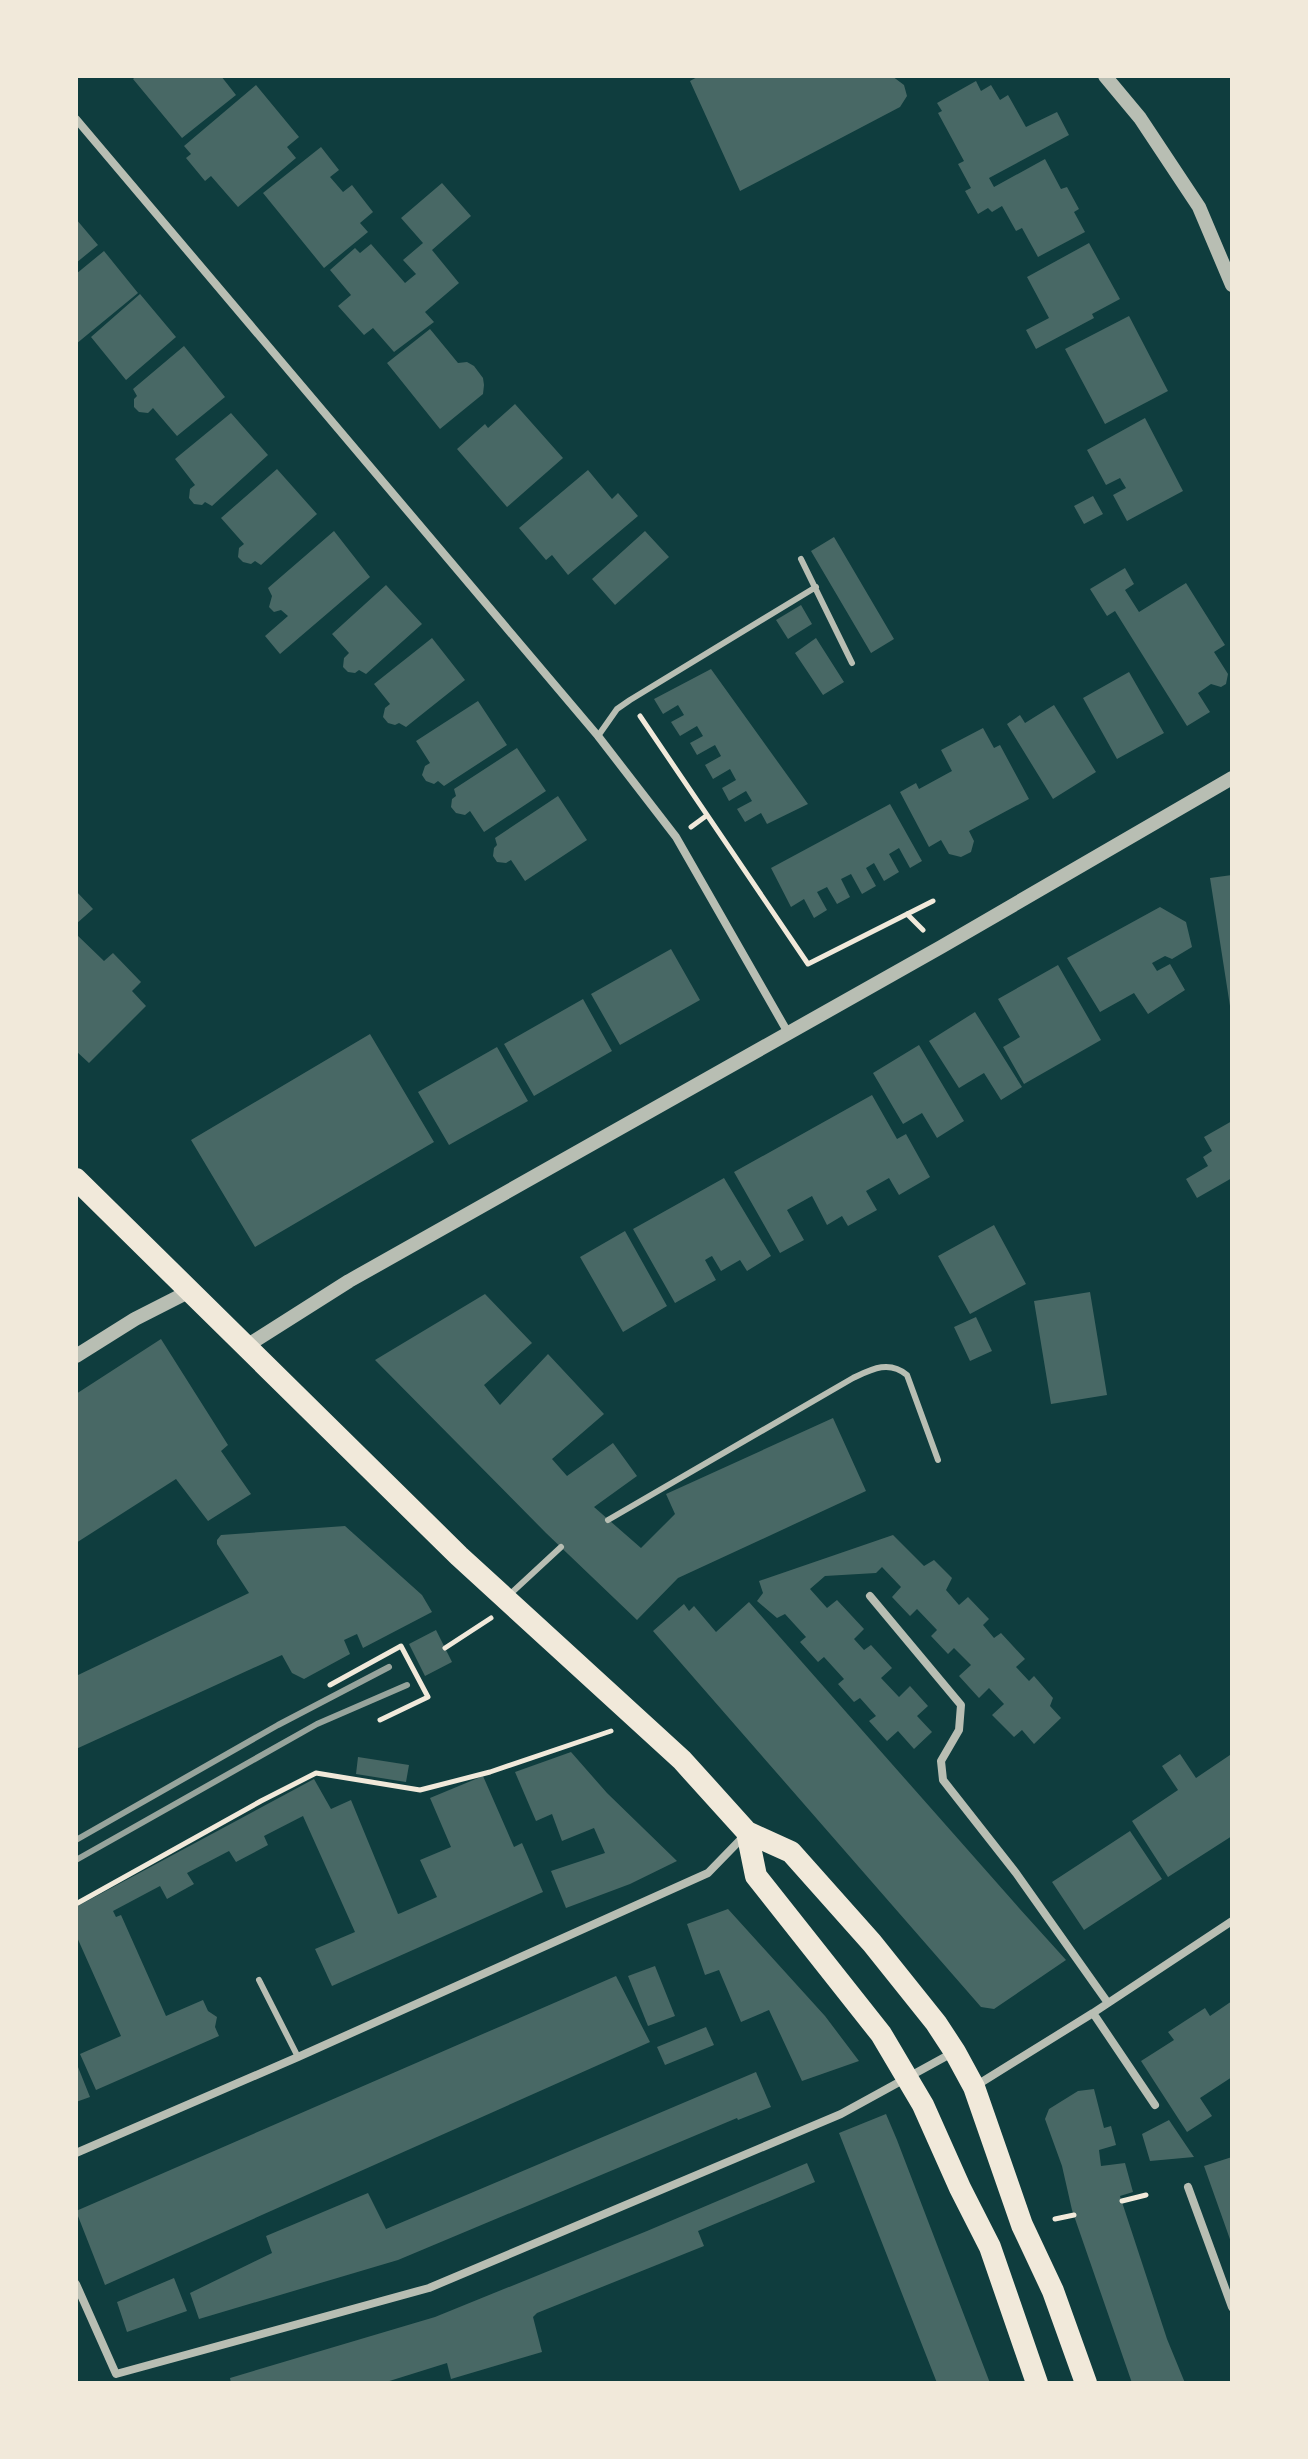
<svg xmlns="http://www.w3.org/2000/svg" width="1308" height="2459" viewBox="0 0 1308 2459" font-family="Montserrat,sans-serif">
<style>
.building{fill:#486865}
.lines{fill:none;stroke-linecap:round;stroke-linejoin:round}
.path{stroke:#f1e9da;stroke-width:5}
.service{stroke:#b8beb3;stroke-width:6}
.minor{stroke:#b8beb3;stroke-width:8}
.tertiary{stroke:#b8beb3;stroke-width:14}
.trunk{stroke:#f1e9da;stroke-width:22}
.rail{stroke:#97a49c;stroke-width:6}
</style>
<rect width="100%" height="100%" fill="#0f3d3e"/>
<!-- building -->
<path class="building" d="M136 76H221L236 95 182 138 133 79Z
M699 76H892L904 85 907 96 900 107 740 191 690 81Z
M976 81 981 91 991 85 1000 100 1008 95 1026 127 1057 112 1069 135 989 178 994 187 1045 159 1061 189 1067 187 1079 209 1074 212 1085 232 1038 257 1022 228 1016 231 1002 206 992 212 988 208 978 214 965 191 971 188 958 164 964 161 938 113 942 111 937 103Z
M256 85 299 137 287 147 296 158 238 207 211 176 205 181 186 158 191 154 184 146Z
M321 147 339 170 330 177 343 192 352 185 373 212 360 223 368 232 324 268 263 193Z
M442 183 471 216 432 250 459 283 425 312 434 322 394 352 373 328 364 335 338 306 351 295 330 270 355 248 360 253 371 244 405 283 416 274 403 260 423 243 401 218Z
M76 219 98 245 76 263Z
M1089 243 1120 299 1092 314 1094 318 1036 349 1026 330 1049 318 1027 277Z
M104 251 138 293 76 344V274Z
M140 294 176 337 126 380 91 337Z
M1129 316 1168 391 1105 424 1065 349Z
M430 329 458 363 467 362 474 366 483 378 484 385 483 394 440 429 387 363Z
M184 346 225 397 177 436 153 408 148 413 139 412 134 407V399L137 396 133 389Z
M515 404 563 458 507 507 457 449 485 424 488 428Z
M231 413 268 455 212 506 205 502 202 505 194 504 189 498 190 489 195 485 175 459Z
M1145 418 1183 491 1127 521 1113 495 1126 488 1120 478 1106 485 1087 450Z
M277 469 317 514 261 565 255 561 251 564 243 562 238 557 239 548 244 544 221 518Z
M588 470 612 499 618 493 638 516 568 575 552 555 546 560 519 528Z
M1093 496 1103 514 1084 524 1074 506Z
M334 531 370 577 280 654 265 636 288 616 281 610 274 612 269 607 272 596 268 588Z
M645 531 669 557 615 605 592 579Z
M834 537 894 639 871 653 811 551Z
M1125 568 1134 584 1125 590 1139 612 1186 583 1225 645 1214 652 1228 674 1226 684 1221 687 1211 684 1198 693 1210 712 1187 726 1115 611 1107 616 1090 589Z
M386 585 422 624 366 674 359 670 355 673 348 672 343 667 344 658 349 653 332 634Z
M801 605 812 624 788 639 776 620Z
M432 638 465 680 406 727 399 723 395 725 388 723 383 717 385 708 390 704 374 684Z
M816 638 844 682 823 695 795 653Z
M711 669 808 804 767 824 761 813 745 822 737 809 752 801 746 791 729 801 722 788 736 780 730 769 713 779 705 765 721 756 715 745 697 755 690 743 703 736 697 726 680 736 671 722 684 715 678 705 663 714 654 699Z
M1129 672 1164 733 1117 759 1083 698Z
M478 701 507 745 444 786 438 781 434 784 426 781 422 775 425 766 430 763 416 741Z
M1054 705 1096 772 1053 799 1007 724 1020 715 1025 723Z
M983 728 994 748 1000 745 1029 799 969 831 974 841 971 852 961 857 949 854 941 840 929 847 900 792 916 783 919 789 952 771 941 750Z
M517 748 546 791 484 832 470 811 465 815 456 813 451 807 452 799 456 796 454 789Z
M558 796 587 840 525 881 511 860 506 863 497 862 493 856 494 848 497 845 495 838Z
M890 804 922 861 910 868 899 848 889 854 899 872 884 881 874 863 866 868 876 886 862 894 851 874 841 879 850 897 837 904 827 887 817 892 827 910 814 918 804 899 791 907 771 868Z
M1232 875V1006H1230L1210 878Z
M76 891 93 909 76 924Z
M1160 907 1186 922 1192 947 1172 959 1165 956 1152 963 1157 971 1170 964 1185 990 1148 1014 1134 993 1100 1012 1067 958Z
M76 934 104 961 113 953 141 982 132 991 146 1006 89 1063 76 1051Z
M671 949 700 1000 620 1045 591 994Z
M1058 965 1101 1040 1024 1084 1003 1047 1020 1037 998 999Z
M583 999 612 1051 534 1096 504 1044Z
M975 1012 1022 1087 1001 1100 984 1073 959 1088 929 1041Z
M370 1034 434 1142 255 1247 191 1140Z
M919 1045 964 1121 937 1138 922 1113 903 1124 873 1073Z
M497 1047 528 1101 449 1145 418 1092Z
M872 1095 897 1139 906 1134 930 1177 899 1195 889 1178 866 1191 877 1210 848 1226 842 1216 827 1225 812 1196 787 1210 804 1240 780 1253 734 1172Z
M1232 1121V1178L1197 1198 1186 1179 1208 1166 1203 1157 1212 1151 1204 1137Z
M724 1178 771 1256 747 1271 740 1260 721 1271 712 1256 710 1257 705 1260 716 1280 675 1303 633 1229Z
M994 1225 1026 1284 970 1314 938 1256Z
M625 1231 667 1306 623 1332 580 1257Z
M1090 1292 1107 1395 1051 1404 1034 1301Z
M485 1294 532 1343 484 1385 500 1405 548 1354 604 1414 552 1459 567 1476 613 1443 637 1476 594 1507 641 1548 675 1514 666 1494 833 1418 866 1491 678 1578 637 1620 546 1533 375 1360Z
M976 1317 992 1351 970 1361 954 1327Z
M161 1339 228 1445 221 1451 251 1494 208 1521 176 1479 76 1543V1394Z
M345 1526 422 1595 432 1612 363 1648 357 1634 344 1640 350 1654 304 1679 292 1673 282 1655 76 1749V1676L249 1593 217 1544V1540L221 1535Z
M893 1535 924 1566 934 1560 952 1578 946 1590 959 1605 968 1597 989 1619 983 1625 994 1638 1001 1633 1025 1659 1016 1667 1029 1681 1034 1676 1053 1698 1050 1706 1061 1718 1034 1744 1022 1730 1014 1737 992 1715 1004 1704 989 1688 979 1698 959 1676 971 1665 954 1648 948 1654 931 1636 937 1630 917 1609 910 1616 892 1597 901 1587 882 1567 876 1573 825 1576 810 1589 827 1608 837 1600 864 1629 854 1639 864 1650 871 1645 892 1668 881 1678 899 1697 910 1686 928 1706 917 1716 932 1732 914 1749 898 1731 887 1741 869 1721 876 1716 860 1698 854 1702 838 1684 844 1679 824 1657 818 1662 800 1642 806 1637 785 1614 777 1618 757 1601 763 1593 759 1581Z
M749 1602 1019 1908 1066 1960 994 2009 981 2007 653 1631 684 1604 689 1611 694 1606 716 1632Z
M436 1630 452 1662 425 1676 409 1644Z
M571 1752 607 1793 677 1861 630 1884 566 1908 551 1871 605 1853 594 1828 562 1841 552 1814 536 1821 515 1772Z
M1180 1754 1196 1778 1230 1755 1232 1758V1836L1168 1877 1132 1821 1178 1790 1162 1766Z
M358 1757 409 1765 406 1782 356 1774Z
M483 1776 514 1847 522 1843 543 1892 332 1986 315 1949 355 1932 303 1816 264 1836 268 1845 236 1862 229 1851 187 1873 194 1884 167 1899 160 1886 113 1911 116 1917 121 1915 166 2016 203 2000 208 2011 217 2017 215 2027 219 2036 96 2090 80 2054 121 2036 76 1935V1907L314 1779 331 1809 351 1800 398 1914 401 1913 437 1897 420 1860 451 1847 430 1798Z
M1130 1831 1162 1879 1084 1930 1052 1882Z
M728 1909 825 2016 859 2061 802 2081 769 2010 741 2022 719 1970 705 1975 687 1924Z
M655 1966 675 2016 648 2026 628 1976Z
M616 1976 650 2042 105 2285 76 2211Z
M1232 2001V2077L1200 2098 1212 2116 1187 2132 1141 2061 1174 2040 1168 2032 1205 2008 1210 2016Z
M706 2027 714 2045 665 2065 657 2047Z
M76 2062 90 2097 76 2102Z
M756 2072 771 2107 738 2120 737 2118 398 2260 199 2319 190 2293 272 2253 266 2236 368 2193 386 2229Z
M1094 2089 1104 2128 1111 2126 1116 2145 1099 2150 1101 2166 1125 2163 1133 2192 1120 2196 1167 2339 1185 2383H1132L1072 2210 1062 2166 1045 2119 1049 2109 1078 2091Z
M886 2114 897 2140 990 2383H937L839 2133Z
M1169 2120 1194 2157 1150 2161 1142 2134Z
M1232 2157V2245L1204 2166Z
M807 2163 815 2182 698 2231 704 2246 537 2313 533 2317 542 2352 451 2379 447 2363 383 2383H231L230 2378 435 2317 647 2231Z
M174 2278 187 2311 127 2332 117 2302Z"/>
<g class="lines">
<!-- path -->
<path class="path" d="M640 716 808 964 933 901
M691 827 706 816
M907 914 923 930
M445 1648 491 1618
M330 1685 401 1646 428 1697 380 1720
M76 1904 261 1801 316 1773 420 1790 490 1772 611 1731
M1122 2201 1146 2195
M1055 2219 1074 2215"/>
<!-- service -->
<path class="service" d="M801 559 852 663
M598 736 617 709 630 700 816 587
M608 1520 853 1378C872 1369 889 1360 907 1375L938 1460
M508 1596 561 1547
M259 1980 298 2057"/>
<!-- minor -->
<path class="minor" d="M76 119 598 736 676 837 787 1031
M870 1596 961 1705 959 1730 941 1761 943 1780 1016 1873 1108 2003
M1093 2013 1155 2105
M977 2085 1093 2013 1232 1921
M76 2153 298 2057 708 1873 744 1836
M1188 2187 1232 2307
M76 2284 116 2374 429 2288 841 2114 954 2052"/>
<!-- tertiary -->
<path class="tertiary" d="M1105 76 1140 118 1199 207 1232 285
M248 1345 349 1281 941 947 1232 778
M76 1356 135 1319 190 1291"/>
<!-- trunk -->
<path class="trunk" d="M76 1179 459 1556 682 1760 747 1832 791 1852 872 1943 936 2023 955 2052 974 2087 1022 2225 1053 2291 1086 2383
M747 1832 756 1876 881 2034 923 2105 960 2188 990 2247 1037 2383"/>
<!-- rail -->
<path class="rail" d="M76 1840 278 1725 389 1667
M76 1860 317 1724 407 1685"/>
</g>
<!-- border -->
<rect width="1308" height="2459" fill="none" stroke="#f1e9da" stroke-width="156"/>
</svg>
